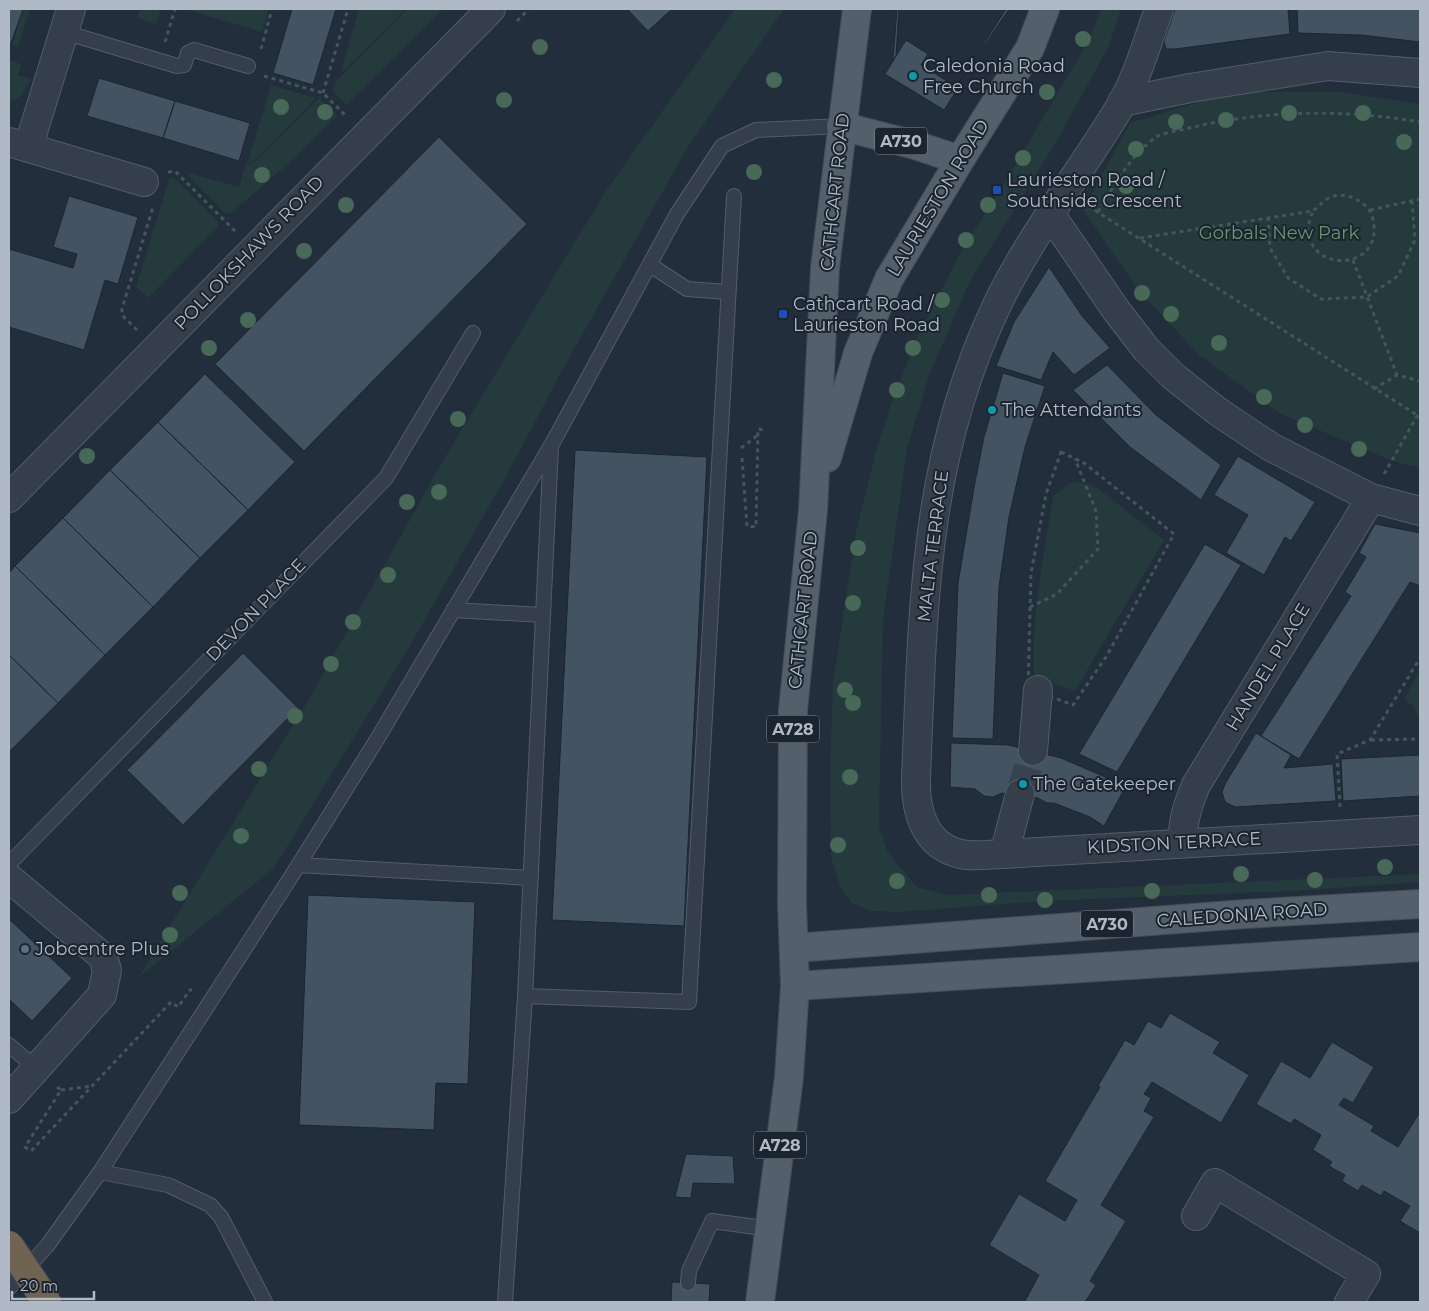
<svg xmlns="http://www.w3.org/2000/svg" width="1429" height="1311" viewBox="0 0 1429 1311" font-family="Montserrat,sans-serif">
<style>
.green{fill:#243a3c}
.building{fill:#445362;stroke:#1d2632}
.lines{fill:none;stroke-linecap:round;stroke-linejoin:round}
.street-tunnel{stroke:#374350;stroke-width:28;stroke-dasharray:28 14;stroke-linecap:butt}
.lane-casing{stroke:#535d69;stroke-width:16}
.street-casing{stroke:#535d69;stroke-width:30}
.primary-casing{stroke:#424b57;stroke-width:30}
.path{stroke:#415759;stroke-width:3;stroke-dasharray:4 4;stroke-linecap:butt}
.lane{stroke:#353f4b;stroke-width:14}
.street{stroke:#353f4b;stroke-width:28}
.primary{stroke:#535f6b;stroke-width:28}
.highway-bridge-casing{stroke:#404a56;stroke-width:30;stroke-linecap:butt}
.highway-bridge{stroke:#716352;stroke-width:28}
.tree{fill:#486858}
.culture-dot{fill:#0f9aa8;stroke:#1b242f;stroke-width:2}
.transit-dot{fill:#1a4fb4;stroke:#1b242f;stroke-width:2}
.service-dot{fill:#5c6f8a;stroke:#1b242f;stroke-width:2}
.labels{text-anchor:middle;stroke-width:4;stroke-linejoin:round;paint-order:stroke}
.shield{fill:#1b242f;stroke:#838d99;stroke-width:1}
.shield-label{font-size:16px;font-weight:bold;fill:#b0bac7}
.poi-label{font-size:18px;fill:#b0bac7;stroke:#1b242f;text-anchor:start}
.street-label{font-size:18px;fill:#b0bac7;stroke:#1b242f}
.park-label{font-size:18px;fill:#679870;stroke:#1b242f}
</style>
<rect width="100%" height="100%" fill="#222e3b"/>
<!-- green -->
<path class="green" d="M23 9H30L18 47 12 45Z
M141 9H161L156 24 136 18Z
M184 9H269L262 32Z
M359 9H405L340 74Z
M407 9H443L346 105 333 91 337 80Z
M735 9H784L689 145 563 369 509 471 407 651 274 868 138 978 309 699 444 459 607 189Z
M1101 9H1121L1108 48 1052 149 970 281 929 375 907 449 883 620 879 825 887 851 917 887 947 895 1420 874V882L1293 891 1045 901 899 912 871 911 853 904 840 887 831 857 830 770 833 682 856 532 875 455 891 404 919 333 962 250 1008 177 1088 42Z
M9 60 21 64 18 75 31 79 22 95 9 104Z
M271 85 316 98 251 163 248 162Z
M1232 92H1341L1420 104V468L1392 461 1281 414 1199 355 1140 292 1083 210 1130 123Z
M319 98 337 115 295 158 231 213H225L185 172 239 187 246 163 252 164Z
M174 178 218 222V227L148 298 136 287 169 179Z
M1072 482 1092 484 1164 540 1075 691 1034 676C1031 616 1044 555 1053 496Z
M1420 670V718L1413 706 1404 699Z"/>
<!-- building -->
<path class="building" d="M9 9H23L9 49Z
M292 9H336L313 85 273 73Z
M627 9H672L648 31Z
M897 9H899L896 56 893 60Z
M1006 9H1009L956 87Z
M1175 9H1288L1290 34 1175 49H1166L1164 41Z
M1297 9H1420V42L1361 35 1298 33Z
M906 40 928 54 921 65 958 88 944 110 885 74Z
M99 78 175 101 163 138 87 116Z
M175 101 250 123 239 161 163 138Z
M439 137 527 224 304 451 215 364Z
M69 196 138 217 118 284 105 280 84 350 9 327V249L73 268 77 254 53 247Z
M1049 267 1082 316 1110 348 1074 375 1053 352 1041 380 996 366 1014 322Z
M1107 365 1156 415 1221 465 1201 500 1130 447 1073 390Z
M1003 373 1045 386 1025 447 1009 517 999 587 993 739 952 738 958 583 975 482 984 437Z
M205 374 295 462 248 510 158 422Z
M158 422 248 510 200 558 110 470Z
M575 450 707 457 684 926 552 920Z
M1238 456 1315 502 1291 541 1285 537 1264 575 1226 553 1248 515 1214 495Z
M110 470 200 558 153 607 63 518Z
M63 518 153 607 105 655 15 566Z
M1375 524 1420 533V586L1410 582 1299 759 1261 736 1351 596 1345 592 1366 557 1359 553Z
M1205 544 1241 565 1117 772 1079 754Z
M15 566 105 655 58 703 9 655V573Z
M243 653 298 708 183 825 127 770Z
M9 655 58 703 10 751 9 750Z
M1256 733 1291 755 1284 768 1333 764 1336 801 1235 807 1225 802 1222 792 1225 784Z
M951 743 1008 745 1033 751 1061 758 1126 786 1104 826 1090 817 1054 803H1047L1038 798 1002 793 993 797 984 796 975 789 950 787Z
M1420 755V796L1343 801 1341 759Z
M308 895 475 902 468 1084 436 1083 434 1130 299 1125Z
M9 919 72 978 32 1021 9 999Z
M1170 1013 1220 1042 1213 1053 1249 1075 1221 1123 1152 1082 1144 1094 1151 1098 1144 1111 1154 1117 1101 1205 1126 1221 1090 1281 1096 1285 1085 1302H1027L1025 1301 1039 1275 989 1245 1019 1194 1065 1221 1077 1200 1045 1181 1100 1087 1098 1086 1125 1040 1134 1045 1148 1021 1161 1028Z
M1332 1042 1374 1067 1353 1103 1344 1098 1339 1105 1374 1126 1371 1131 1398 1147 1420 1112V1233L1400 1221 1410 1206 1384 1191 1381 1196 1362 1185 1358 1191 1342 1181 1345 1175 1329 1166 1332 1162 1313 1150 1321 1135 1294 1119 1291 1124 1256 1104 1281 1061 1310 1078Z
M686 1154 733 1156 735 1184 693 1183 691 1198 675 1197Z
M672 1282 710 1284 709 1302H671Z"/>
<g class="lines">
<!-- street-tunnel -->
<path class="street-tunnel" d="M1020 794 1033 751"/>
<defs>
<path id="lane" d="M64 32 177 66 184 65 188 53 194 50 248 66
M650 265 687 289 728 292
M453 610 542 615
M9 864 386 478 473 333
M298 865 531 878
M525 996 689 1002 734 196
M9 1045 36 1068
M100 1172 168 1185 210 1205 221 1217 265 1302
M688 1283 689 1271 712 1221 770 1229
M9 1288 47 1246 100 1172 289 880 376 741 552 444 677 214 722 146 756 130 841 126
M505 1302 525 996 551 447"/>
<path id="street" d="M1159 9C1148 40 1138 76 1121 105 1081 172 1031 234 997 305 923 460 923 610 916 778 915 810 924 846 961 854 974 857 991 854 1004 854L1420 830
M1122 102 1190 88 1328 66 1420 73
M9 142 144 182
M28 148 71 9
M1051 215 1116 310 1146 349 1173 376 1217 411 1271 447 1371 498 1420 511
M9 498 491 9
M1033 751 1038 690
M1183 842C1182 822 1188 804 1196 785L1371 498
M1004 854 1020 794
M9 878 103 957 107 970 102 995 9 1099
M1196 1216 1215 1183 1366 1274 1349 1302"/>
<path id="primary" d="M841 126 915 145 960 160
M827 458 858 353 889 279 960 160 1030 48 1045 9
M794 948 1245 914 1420 904
M795 986 1420 947
M760 1302 789 1077 795 986 792 904 793 710 813 510 825 268 857 9"/>
</defs>
<!-- lane casing -->
<use href="#lane" class="lane-casing"/>
<!-- street casing -->
<use href="#street" class="street-casing"/>
<!-- primary casing -->
<use href="#primary" class="primary-casing"/>
<!-- path -->
<path class="path" d="M517 21 529 9
M165 42 175 9
M261 49 272 9
M264 76 323 93 346 116
M323 93 348 9
M168 172 175 171 235 231
M1088 206 1420 417
M1370 210 1420 199
M1098 212C1115 184 1129 157 1156 137 1164 132 1179 131 1189 128 1264 110 1344 109 1420 122
M1268 217 1270 248 1288 278 1321 299 1367 297 1398 276 1415 240 1412 201
M1140 238 1313 211C1318 207 1325 199 1331 197 1345 191 1367 201 1372 216 1388 268 1312 277 1308 230 1308 224 1311 217 1313 211
M1353 260 1397 375
M137 330 122 315V309L153 207
M1374 389 1397 375 1420 381
M741 448 758 435
M1061 452 1084 463 1174 534 1106 657 1073 705 1028 688 1031 573 1046 494Z
M742 458 747 526 756 527 758 429 765 430
M1384 474 1420 411
M1030 607 1057 594 1098 549 1096 511 1075 459
M1371 740 1420 739
M1340 807 1337 754 1370 740 1420 658
M57 1087 61 1090 25 1147 31 1151 171 1002 178 1007 190 990H192
M61 1090 92 1086"/>
<!-- lane -->
<use href="#lane" class="lane"/>
<!-- street -->
<use href="#street" class="street"/>
<!-- primary -->
<use href="#primary" class="primary"/>
<defs>
<path id="highway-bridge" d="M9 1245 47 1302"/>
</defs>
<!-- highway-bridge casing -->
<use href="#highway-bridge" class="highway-bridge-casing"/>
<!-- highway-bridge -->
<use href="#highway-bridge" class="highway-bridge"/>
</g>
<!-- trees -->
<g class="tree">
<circle cx="1083" cy="39" r="8"/>
<circle cx="540" cy="47" r="8"/>
<circle cx="774" cy="80" r="8"/>
<circle cx="1047" cy="92" r="8"/>
<circle cx="504" cy="100" r="8"/>
<circle cx="281" cy="107" r="8"/>
<circle cx="325" cy="112" r="8"/>
<circle cx="1289" cy="113" r="8"/>
<circle cx="1363" cy="113" r="8"/>
<circle cx="1226" cy="120" r="8"/>
<circle cx="1176" cy="122" r="8"/>
<circle cx="1404" cy="142" r="8"/>
<circle cx="1136" cy="149" r="8"/>
<circle cx="1023" cy="158" r="8"/>
<circle cx="754" cy="172" r="8"/>
<circle cx="262" cy="175" r="8"/>
<circle cx="1126" cy="186" r="8"/>
<circle cx="346" cy="205" r="8"/>
<circle cx="988" cy="205" r="8"/>
<circle cx="966" cy="240" r="8"/>
<circle cx="304" cy="251" r="8"/>
<circle cx="1142" cy="293" r="8"/>
<circle cx="942" cy="300" r="8"/>
<circle cx="1171" cy="314" r="8"/>
<circle cx="248" cy="320" r="8"/>
<circle cx="1219" cy="343" r="8"/>
<circle cx="209" cy="348" r="8"/>
<circle cx="913" cy="348" r="8"/>
<circle cx="897" cy="390" r="8"/>
<circle cx="1264" cy="397" r="8"/>
<circle cx="458" cy="419" r="8"/>
<circle cx="1305" cy="425" r="8"/>
<circle cx="1359" cy="449" r="8"/>
<circle cx="87" cy="456" r="8"/>
<circle cx="439" cy="492" r="8"/>
<circle cx="407" cy="502" r="8"/>
<circle cx="858" cy="548" r="8"/>
<circle cx="388" cy="575" r="8"/>
<circle cx="853" cy="603" r="8"/>
<circle cx="353" cy="622" r="8"/>
<circle cx="331" cy="664" r="8"/>
<circle cx="845" cy="690" r="8"/>
<circle cx="853" cy="703" r="8"/>
<circle cx="295" cy="716" r="8"/>
<circle cx="259" cy="769" r="8"/>
<circle cx="850" cy="777" r="8"/>
<circle cx="241" cy="836" r="8"/>
<circle cx="838" cy="845" r="8"/>
<circle cx="1385" cy="867" r="8"/>
<circle cx="1241" cy="874" r="8"/>
<circle cx="1315" cy="880" r="8"/>
<circle cx="897" cy="881" r="8"/>
<circle cx="1152" cy="891" r="8"/>
<circle cx="180" cy="893" r="8"/>
<circle cx="989" cy="895" r="8"/>
<circle cx="1045" cy="900" r="8"/>
<circle cx="170" cy="935" r="8"/>
</g>
<!-- markers -->
<g class="culture-dot">
<circle cx="913" cy="76" r="5"/>
<circle cx="992" cy="410" r="5"/>
<circle cx="1023" cy="784" r="5"/>
</g>
<g class="transit-dot">
<rect x="992" y="185" width="10" height="10" rx="2.5"/>
<rect x="778" y="309" width="10" height="10" rx="2.5"/>
</g>
<circle class="service-dot" cx="25" cy="949" r="5"/>
<g class="labels">
<!-- shield labels -->
<g class="shield">
<rect x="875" y="127.5" width="52" height="27" rx="4"/>
<rect x="767" y="715.5" width="52" height="27" rx="4"/>
<rect x="1081" y="910.5" width="52" height="27" rx="4"/>
<rect x="754" y="1131.5" width="52" height="27" rx="4"/>
</g>
<g class="shield-label">
<text x="901" y="147">A730</text>
<text x="793" y="735">A728</text>
<text x="1107" y="930">A730</text>
<text x="780" y="1151">A728</text>
</g>
<!-- poi labels -->
<g class="poi-label">
<text x="923" y="72">Caledonia Road<tspan x="923" dy="21">Free Church</tspan></text>
<text x="1007" y="186">Laurieston Road /<tspan x="1007" dy="21">Southside Crescent</tspan></text>
<text x="793" y="310">Cathcart Road /<tspan x="793" dy="21">Laurieston Road</tspan></text>
<text x="1002" y="416">The Attendants</text>
<text x="1033" y="790">The Gatekeeper</text>
<text x="35" y="955">Jobcentre Plus</text>
</g>
<!-- street labels -->
<g class="street-label">
<text transform="translate(835 192) rotate(-84)" y="6">CATHCART ROAD</text>
<text transform="translate(938 198) rotate(-59)" y="6">LAURIESTON ROAD</text>
<text transform="translate(249 253) rotate(-46)" y="6">POLLOKSHAWS ROAD</text>
<text transform="translate(933 546) rotate(-83)" y="6">MALTA TERRACE</text>
<text transform="translate(256 610) rotate(-46)" y="6">DEVON PLACE</text>
<text transform="translate(803 610) rotate(-84)" y="6">CATHCART ROAD</text>
<text transform="translate(1268 667) rotate(-59)" y="6">HANDEL PLACE</text>
<text transform="translate(1174 843) rotate(-3)" y="6">KIDSTON TERRACE</text>
<text transform="translate(1242 915) rotate(-4)" y="6">CALEDONIA ROAD</text>
</g>
<!-- park labels -->
<g class="park-label">
<text x="1279" y="239">Gorbals New Park</text>
</g>
</g>
<!-- border -->
<rect width="1429" height="1311" fill="none" stroke="#b0bac7" stroke-width="20"/>
<!-- scale -->
<path d="M12 1291v8h82v-8" fill="none" stroke="#b0bac7" stroke-width="2.5"/>
<text x="20" y="1291" font-size="15" fill="#b0bac7" stroke="#1b242f" stroke-width="4" paint-order="stroke">20 m</text>
</svg>
